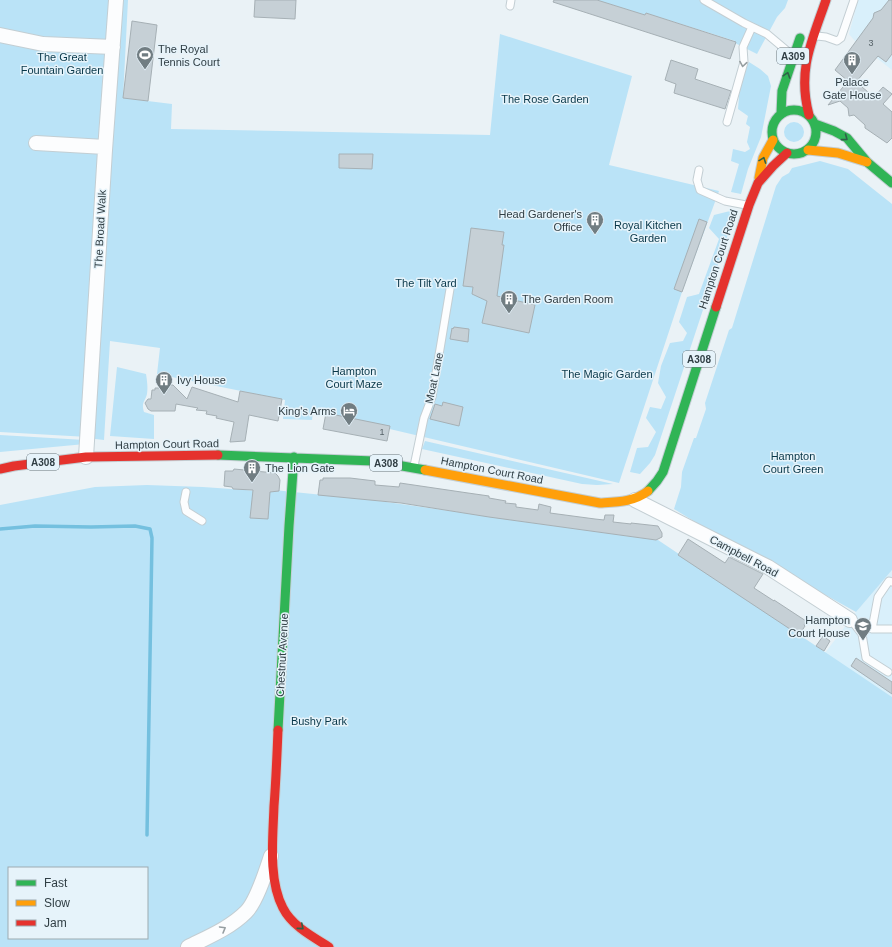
<svg xmlns="http://www.w3.org/2000/svg" width="892" height="947" viewBox="0 0 892 947" font-family="Arial,sans-serif">
<style>
.built{fill:#d9f0fb}
.green{fill:#bae3f7;fill-rule:evenodd}
.lines{fill:none;stroke-linecap:round;stroke-linejoin:round}
.stream{stroke:#74c0df;stroke-width:3.5}
.building{fill:#c6d0d6;stroke:#a6b0b5}
.lane-casing{stroke:#c3ced3;stroke-width:9}
.street-casing{stroke:#c3ced3;stroke-width:16}
.fast-casing{stroke:#c3ced3;stroke-width:11}
.slow-casing{stroke:#c3ced3;stroke-width:11}
.jam-casing{stroke:#c3ced3;stroke-width:11}
.lane{stroke:#fcfdfe;stroke-width:7}
.street{stroke:#fcfdfe;stroke-width:14}
.fast{stroke:#30b455;stroke-width:9}
.slow{stroke:#ff9f0a;stroke-width:9}
.jam{stroke:#e5322d;stroke-width:9}
.oneway{stroke:#969ea1}
.oneway2{stroke:#306149}
.labels{text-anchor:middle;stroke-width:3;stroke-linejoin:round;paint-order:stroke}
.number-label{font-size:9px;fill:#566268}
.shield{fill:#e6f3fa;stroke:#67747b;stroke-width:1}
.shield-label{font-size:10px;font-weight:bold;fill:#303e44}
.poi-label{font-size:11px;fill:#303e44;stroke:#e6f3fa;text-anchor:start}
.park-label{font-size:11px;fill:#083749;stroke:#e6f3fa}
.street-label{font-size:11px;fill:#303e44;stroke:#e6f3fa}
</style>
<rect width="100%" height="100%" fill="#eaf2f6"/>
<!-- built -->
<path class="built" d="M858 0H892V70L855 41 849 34Z
M892 570V697L825 653 856 612Z"/>
<!-- green -->
<path class="green" d="M0 0H128L123 98 172 104 171 129 490 135 500 34 632 76 609 165 719 191 682 292 619 483 313 411 312 420 283 419 285 400 157 374 160 348 110 341 104 440 87 438 88 437 0 432Z
M597 0H788L785 8 777 17 757 54 735 43V41L646 13 645 15Z
M749 62 760 69 768 76 771 86 761 137 748 169 741 194 731 192 739 164 731 161 733 149 745 152 750 149 747 142 750 127 746 124 748 116 738 109 740 82Z
M784 132a10 10 0 1 1 20 0a10 10 0 1 1-20 0Z
M820 161 848 169 892 204V570L856 612 697 523 674 509 681 487 682 472 694 438H696L706 409 705 403 729 330 732 328 776 186 782 177 789 173 792 168Z
M734 210 735 213 655 455 650 463 640 474 630 472 637 448 648 447 656 432 646 418 650 407 661 409 666 397 658 383 661 366 670 343 683 341 687 333 679 322 687 297 699 294 719 239 709 228 714 215Z
M117 367 146 374C147 380 148 387 147 394 145 402 141 402 144 412L154 415V439L110 436Z
M0 435 85 440V444L0 452Z
M425 441 613 484 597 485 582 484 422 449Z
M147 485 203 487 273 492 274 490 372 500 658 540 892 697V947H0V505L95 487ZM9 868H147V938H9Z"/>
<g class="lines">
<!-- stream -->
<path class="stream" d="M0 529 35 526 91 527 135 526 150 529 152 538 147 835"/>
</g>
<!-- building -->
<path class="building" d="M255 0H296L295 19 254 17Z
M554 0H597L645 15 646 13 736 42 730 59 553 2Z
M889 0H892V54L886 62 878 56 856 82 874 97 883 87 892 94 883 104 892 112V138L887 143 865 128V125L854 115 849 116 848 108 840 101 828 105 848 81 835 70 873 18 874 13 881 10Z
M132 21 157 25 148 101 123 98Z
M671 60 698 69 695 79 731 91 725 109 674 93 676 84 665 80Z
M339 154H373L372 169 339 168Z
M699 219 707 222 682 292 674 289Z
M471 228 504 232 502 245H504L497 296 535 305 529 333 482 323 487 301 472 294 473 287 463 286Z
M454 327 469 329 468 342 450 339 452 328 453 329Z
M169 385H173L187 399 192 387 238 402 240 391 282 399 278 421 249 415 245 441 230 442 234 422 216 418 217 416 206 414 207 411 196 410 198 408 176 404 175 411H151L148 409 145 403 148 399H151L152 390H155V388H165Z
M443 402 463 407 459 426 430 419 435 404 442 406Z
M326 413 390 426 387 441 323 429Z
M234 469 275 473 278 476 280 480 279 491 270 492 268 519 250 518 253 490 233 489 232 487 224 486 225 471H233Z
M323 478H350L375 481V485L399 487 400 483 468 493 489 496V498L506 501 505 503 516 504V507L538 510 539 504 551 507 550 513 595 519 604 520 605 515H614L613 522 631 524V523L658 526 662 533V537L656 540 489 517 401 503 318 495 320 480H323Z
M688 539 725 563 729 557 763 574 754 588 774 601V600L806 621 804 625 805 626 799 635 678 555Z
M823 636 830 641 824 651 816 646Z
M856 658 892 682V694L851 666Z"/>
<g class="lines">
<defs>
<path id="lane" d="M704 0 744 23 767 34 792 55
M510 6 511 0
M817 36 826 37 837 41 841 38 854 0
M727 122 744 62 743 47 752 27
M699 170 697 180 700 190 725 201 746 205
M414 466 424 418 432 397 450 289
M186 492 184 502 186 511 202 521
M855 624 872 629H892
M855 625 862 634 866 658 888 672
M872 629 878 597 889 581 892 582"/>
<path id="street" d="M0 35 43 44 113 47
M36 143 105 147
M86 457 105 150 116 0
M635 500 768 567 850 620
M188 947C208 937 230 928 246 912 257 901 266 871 271 856"/>
<path id="fast" d="M772 132a22 22 0 1 1 44 0a22 22 0 1 1-44 0Z
M781 114 782 91 800 38
M815 124 834 131 847 138 867 162 892 183
M218 455 374 461 425 470
M648 491 657 481 663 472 716 307
M278 730 289 526 294 457"/>
<path id="slow" d="M808 150 838 153 867 162
M759 178 763 158 773 140
M425 470 600 503C617 502 634 502 648 491"/>
<path id="jam" d="M809 115C797 70 812 41 826 0
M716 307 749 205 758 183 773 166 787 153
M0 469 14 466 86 457 218 455
M278 730C277 755 276 781 274 806 273 837 268 880 283 908 292 926 313 937 329 947"/>
</defs>
<!-- lane casing -->
<use href="#lane" class="lane-casing"/>
<!-- street casing -->
<use href="#street" class="street-casing"/>
<!-- fast casing -->
<use href="#fast" class="fast-casing"/>
<!-- slow casing -->
<use href="#slow" class="slow-casing"/>
<!-- jam casing -->
<use href="#jam" class="jam-casing"/>
<!-- lane -->
<use href="#lane" class="lane"/>
<!-- street -->
<use href="#street" class="street"/>
<!-- fast -->
<use href="#fast" class="fast"/>
<!-- slow -->
<use href="#slow" class="slow"/>
<!-- jam -->
<use href="#jam" class="jam"/>
</g>
<!-- one-way arrows -->
<defs><path id="oneway-chevron" d="M-2-3.5L2.5 0L-2 3.5" fill="none" stroke-width="1.6" stroke-linecap="round" stroke-linejoin="round"/></defs>
<g class="oneway">
<use href="#oneway-chevron" transform="translate(743 64) rotate(99)"/>
<use href="#oneway-chevron" transform="translate(223 929) rotate(-30)"/>
</g>
<g class="oneway2">
<use href="#oneway-chevron" transform="translate(787 75) rotate(-72)"/>
<use href="#oneway-chevron" transform="translate(845 138) rotate(37)"/>
<use href="#oneway-chevron" transform="translate(763 160) rotate(-70)"/>
<use href="#oneway-chevron" transform="translate(301 927) rotate(40)"/>
</g>
<!-- icons -->
<defs>
<symbol id="stadium-pin" viewBox="-11 -11 22 30"><path d="M0 17L-7.5 6A9.5 9.5 0 1 1 7.5 6Z" fill="#717d82" stroke="#e6f3fa"/><path d="M0-5a6.5 5 0 1 0 0 10a6.5 5 0 1 0 0-10ZM-3.5-1.8h7v3.6h-7Z" fill="#fff"/></symbol>
<symbol id="building-pin" viewBox="-11 -11 22 30"><path d="M0 17L-7.5 6A9.5 9.5 0 1 1 7.5 6Z" fill="#717d82" stroke="#e6f3fa"/><path d="M-4-6H4V6H1V3H-1V6H-4ZM-2.5-4.3h1.7v1.8h-1.7ZM.8-4.3h1.7v1.8H.8ZM-2.5-1h1.7V.8h-1.7ZM.8-1h1.7V.8H.8Z" fill="#fff"/></symbol>
<symbol id="hotel-pin" viewBox="-11 -11 22 30"><path d="M0 17L-7.5 6A9.5 9.5 0 1 1 7.5 6Z" fill="#717d82" stroke="#e6f3fa"/><path d="M-6-4.5h1.5V1H6V5H4.5V3h-9V5H-6ZM-4 0a1.8 1.8 0 1 1 3.6 0ZM.5 0V-2.5h3Q6-2.5 6 0Z" fill="#fff"/></symbol>
<symbol id="school-pin" viewBox="-11 -11 22 30"><path d="M0 17L-7.5 6A9.5 9.5 0 1 1 7.5 6Z" fill="#717d82" stroke="#e6f3fa"/><path d="M0-5L7-2L0 1L-7-2ZM-4 1L0 2.5L4 1V4Q0 6-4 4Z" fill="#fff"/></symbol>
</defs>
<g fill-rule="evenodd">
<use href="#stadium-pin" x="135" y="45" width="20" height="27"/>
<use href="#building-pin" x="842" y="50" width="20" height="27"/>
<use href="#building-pin" x="585" y="210" width="20" height="27"/>
<use href="#building-pin" x="499" y="289" width="20" height="27"/>
<use href="#building-pin" x="154" y="370" width="20" height="27"/>
<use href="#hotel-pin" x="339" y="401" width="20" height="27"/>
<use href="#building-pin" x="242" y="458" width="20" height="27"/>
<use href="#school-pin" x="853" y="616" width="20" height="27"/>
</g>
<g class="labels">
<!-- number labels -->
<g class="number-label">
<text x="871" y="46">3</text>
<text x="382" y="435">1</text>
</g>
<!-- shield labels -->
<g class="shield">
<rect x="777" y="48" width="32" height="16" rx="3"/>
<rect x="683" y="351" width="32" height="16" rx="3"/>
<rect x="27" y="454" width="32" height="16" rx="3"/>
<rect x="370" y="455" width="32" height="16" rx="3"/>
</g>
<g class="shield-label">
<text x="793" y="60">A309</text>
<text x="699" y="363">A308</text>
<text x="43" y="466">A308</text>
<text x="386" y="467">A308</text>
</g>
<!-- poi labels -->
<g class="poi-label">
<text x="158" y="53">The Royal<tspan x="158" dy="13">Tennis Court</tspan></text>
<text x="852" y="86" text-anchor="middle">Palace<tspan x="852" dy="13">Gate House</tspan></text>
<text x="582" y="218" text-anchor="end">Head Gardener's<tspan x="582" dy="13">Office</tspan></text>
<text x="522" y="303">The Garden Room</text>
<text x="177" y="384">Ivy House</text>
<text x="336" y="415" text-anchor="end">King's Arms</text>
<text x="265" y="472">The Lion Gate</text>
<text x="850" y="624" text-anchor="end">Hampton<tspan x="850" dy="13">Court House</tspan></text>
</g>
<!-- park labels -->
<g class="park-label">
<text x="62" y="61">The Great<tspan x="62" dy="13">Fountain Garden</tspan></text>
<text x="545" y="103">The Rose Garden</text>
<text x="648" y="229">Royal Kitchen<tspan x="648" dy="13">Garden</tspan></text>
<text x="426" y="287">The Tilt Yard</text>
<text x="354" y="375">Hampton<tspan x="354" dy="13">Court Maze</tspan></text>
<text x="607" y="378">The Magic Garden</text>
<text x="793" y="460">Hampton<tspan x="793" dy="13">Court Green</tspan></text>
<text x="319" y="725">Bushy Park</text>
</g>
<!-- street labels -->
<g class="street-label">
<text transform="translate(100 229) rotate(-87)" y="4">The Broad Walk</text>
<text transform="translate(718 259) rotate(-72)" y="4">Hampton Court Road</text>
<text transform="translate(434 378) rotate(-78)" y="4">Moat Lane</text>
<text transform="translate(167 444) rotate(-1)" y="4">Hampton Court Road</text>
<text transform="translate(492 470) rotate(11)" y="4">Hampton Court Road</text>
<text transform="translate(744 556) rotate(28)" y="4">Campbell Road</text>
<text transform="translate(282 655) rotate(-87)" y="4">Chestnut Avenue</text>
</g>
</g>
<!-- legend -->
<rect x="8" y="867" width="140" height="72" fill="#e6f3fa" stroke="#9dabb1"/>
<rect x="16" y="880" width="20" height="6" fill="#30b455" stroke="#9dabb1"/>
<text x="44" y="887" font-size="12" fill="#303e44">Fast</text>
<rect x="16" y="900" width="20" height="6" fill="#ff9f0a" stroke="#9dabb1"/>
<text x="44" y="907" font-size="12" fill="#303e44">Slow</text>
<rect x="16" y="920" width="20" height="6" fill="#e5322d" stroke="#9dabb1"/>
<text x="44" y="927" font-size="12" fill="#303e44">Jam</text>
</svg>
